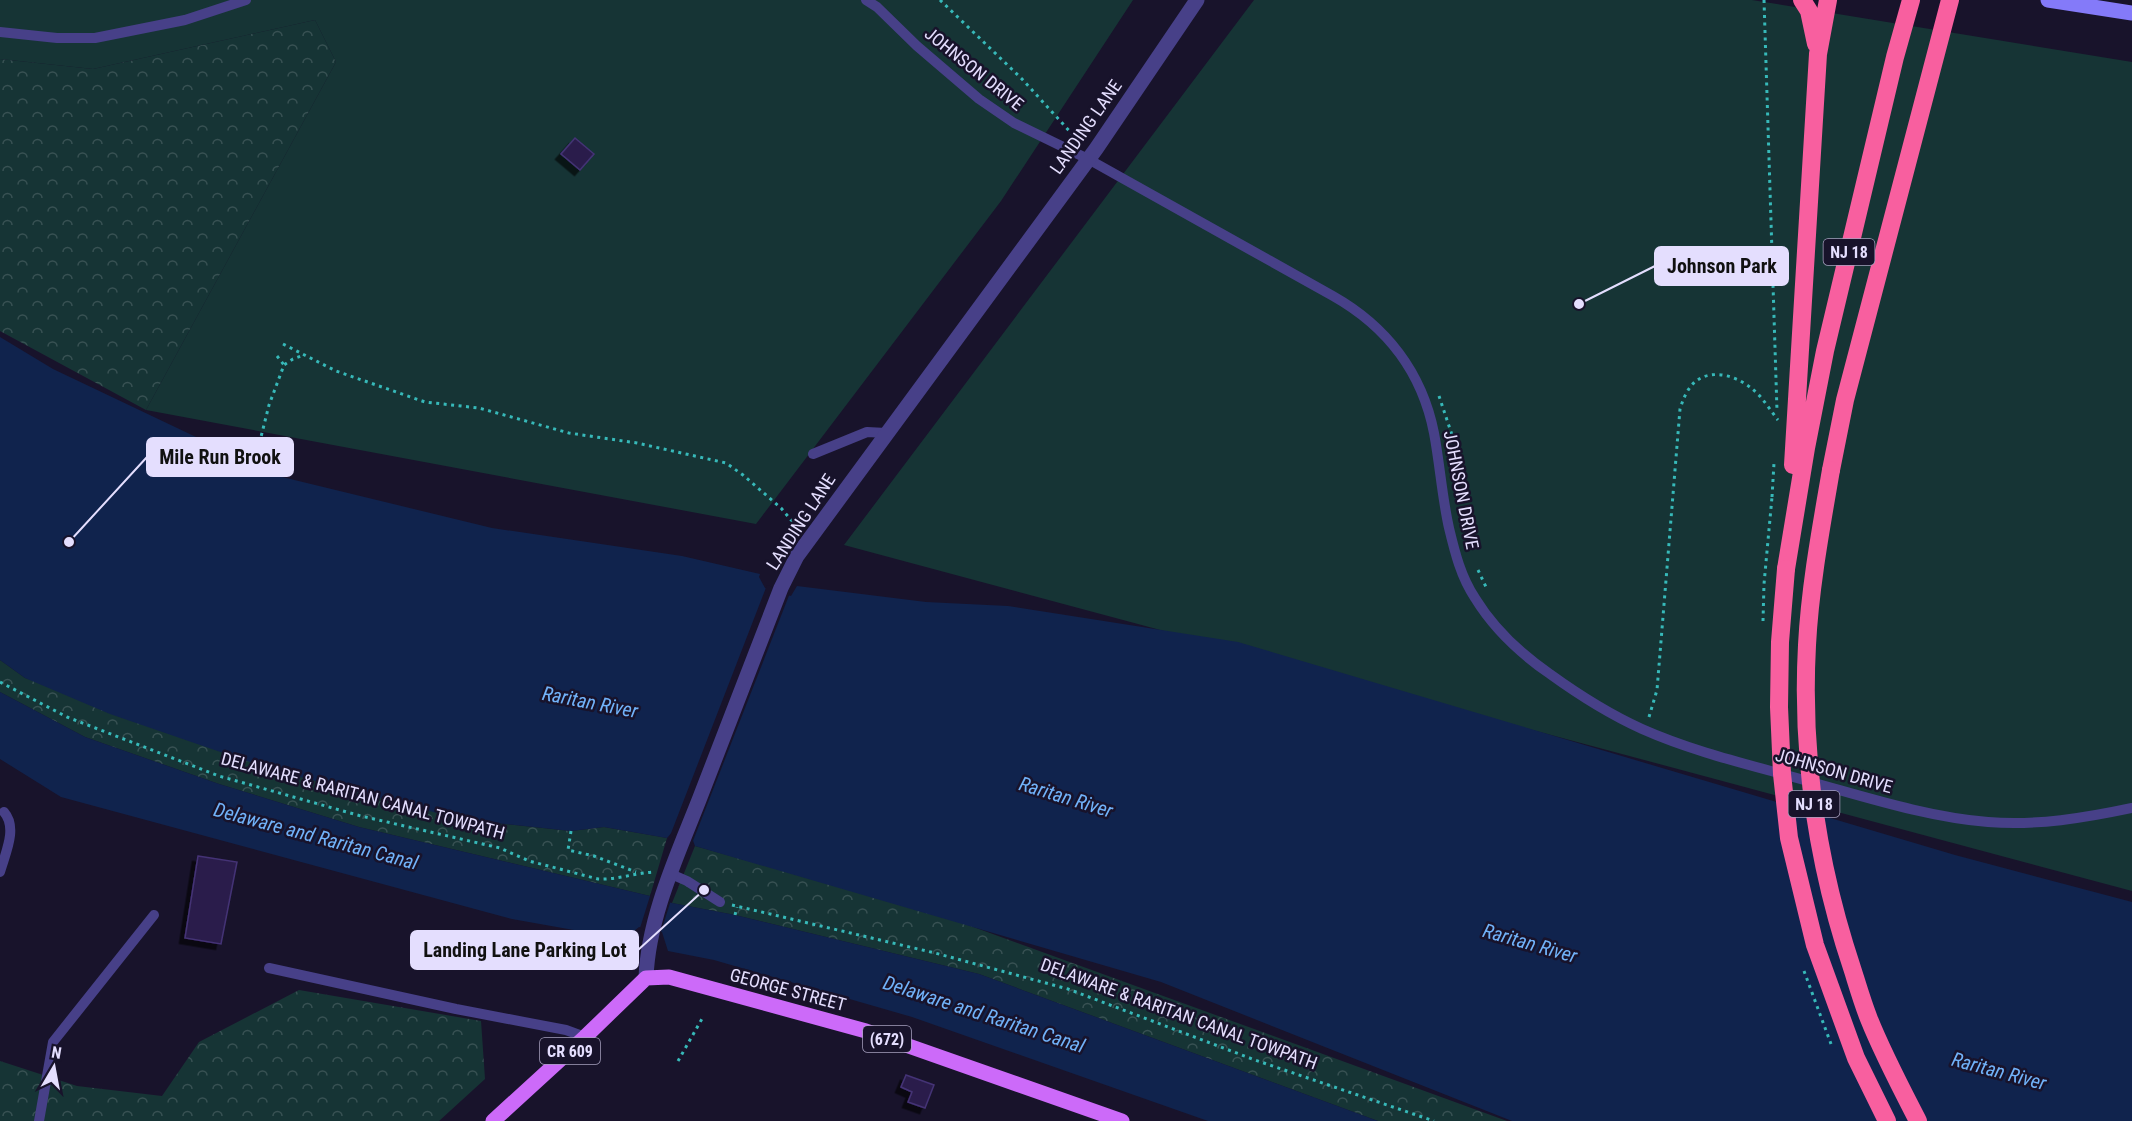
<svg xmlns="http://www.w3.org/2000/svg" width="2132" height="1121" viewBox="0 0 2132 1121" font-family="'Roboto Condensed',sans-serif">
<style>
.forest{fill:url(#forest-crowns)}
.park{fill:#163435}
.water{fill:#10234d}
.pier{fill:#18132b}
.building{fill:#2b1f4b;stroke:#443376;stroke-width:1.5;filter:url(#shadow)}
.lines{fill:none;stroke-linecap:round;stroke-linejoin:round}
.path{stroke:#37b9b9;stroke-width:3;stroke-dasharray:3 4.5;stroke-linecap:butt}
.service{stroke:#474088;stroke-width:10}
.tertiary{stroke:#474088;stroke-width:15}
.secondary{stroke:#847af9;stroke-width:15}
.primary{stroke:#cc6af9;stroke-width:15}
.motorway{stroke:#f85f9f;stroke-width:18}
.path-bridge{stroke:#37b9b9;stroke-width:3;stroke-dasharray:3 4.5;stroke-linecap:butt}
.motorway-bridge{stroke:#f85f9f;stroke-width:18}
.labels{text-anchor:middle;stroke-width:5;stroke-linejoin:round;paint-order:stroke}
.shield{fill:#18132b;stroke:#a7a1bf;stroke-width:1.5}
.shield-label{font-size:16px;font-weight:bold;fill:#e4defe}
.street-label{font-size:18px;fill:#e4defe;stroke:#18132b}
.water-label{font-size:20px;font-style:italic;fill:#71b2f9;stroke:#18132b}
.leader{fill:none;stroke:#e4defe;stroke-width:2}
.callout-dot{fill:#e4defe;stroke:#18132b;stroke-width:2}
.callout{fill:#e4defe;stroke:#e4defe;stroke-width:2}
.callout-label{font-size:20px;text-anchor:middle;font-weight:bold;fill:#111}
</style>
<defs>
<pattern id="forest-crowns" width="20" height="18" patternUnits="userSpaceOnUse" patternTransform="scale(1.5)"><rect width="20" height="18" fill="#163435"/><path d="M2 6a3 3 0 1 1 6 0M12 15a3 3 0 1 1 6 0" fill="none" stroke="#385153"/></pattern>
<filter id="shadow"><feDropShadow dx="-5.5" dy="5.5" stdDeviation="0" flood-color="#0009"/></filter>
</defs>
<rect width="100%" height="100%" fill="#18132b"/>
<!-- forest -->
<path class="forest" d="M315 20 336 62 146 410 0 331V59L93 69Z
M0 660 25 678 475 823H496L571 831 604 827 667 838 650 896 359 827 219 784 85 737 0 692Z
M695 846 946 917 1507 1121H1378L979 974 735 915 672 903Z
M299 990 481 1021 485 1079 439 1121H0V1061L77 1086 162 1096 199 1042Z"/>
<!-- park -->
<path class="park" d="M0 0H1133L1001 201 756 524 146 410 336 62 315 20 93 69 0 59Z
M1254 0H1752L2132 62V891L844 545Z"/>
<!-- water -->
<path class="water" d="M0 337 53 369 278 476 492 528 682 556 760 574 759 577 765 588 791 596 797 586 926 602 1008 606 1238 642 1955 855 2132 902V1121H1512L1161 982 695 846 691 835 674 830 667 838 604 827 571 831 496 823H475L270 769 110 714 25 678 0 660Z
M0 692 85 737 219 784 359 827 650 896 672 903 735 915 979 974 1378 1121H1208L912 1017 714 960 668 951 662 932 639 927 624 939 512 919 61 797 0 759Z"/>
<!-- pier -->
<path class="pier" d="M767 585 790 593 691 846 689 838 675 834 668 841Z
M651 893 671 900 660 935 640 928Z"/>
<!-- building -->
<path class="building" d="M575 138 594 154 580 170 561 154Z
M198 856 237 862 221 944 185 938Z
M906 1075 934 1085 925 1108 908 1102 912 1092 901 1087Z"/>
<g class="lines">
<!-- path -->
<path class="path" d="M940 0 1022 79 1073 135
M1764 0 1777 411
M283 344 336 371 425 402 479 408 569 433 637 443 726 463 743 475 781 508 791 520 799 525
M277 356 284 365
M1439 396 1452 435 1455 471
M254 465 269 405 284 365 293 359 304 355
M1772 497 1774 463
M1478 570 1487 589
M0 682 67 717 219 776 361 816 500 848 529 861 598 879C616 880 635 873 654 872
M1649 717 1657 690 1680 409C1682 403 1684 397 1687 392 1701 366 1733 373 1751 388 1762 396 1770 410 1778 420
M571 831 568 850 594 856 636 872
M732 905 935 953 1068 989 1255 1060 1434 1121
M735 915 737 907
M678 1061 703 1017"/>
<!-- service -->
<path class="service" d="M866 0 877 7 917 46 979 99 1014 123 1088 159 1333 296C1386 326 1422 372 1434 433 1440 465 1442 497 1449 528 1455 553 1461 577 1475 598 1494 629 1521 654 1550 674 1579 695 1609 714 1642 729 1696 753 1755 766 1811 782 1869 798 1928 817 1988 822 2037 826 2085 818 2132 808
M0 32 57 38H95L185 20 246 0
M813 454 867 432 886 433
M0 872C5 854 18 828 4 812
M671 874 687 881 720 902
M269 968 456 1009 566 1030 585 1037
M39 1121 53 1042 154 915"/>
<!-- tertiary -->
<path class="tertiary" d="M646 978C648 918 677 856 699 800 726 729 754 659 781 588L797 556 1096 149 1197 0"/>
<!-- secondary -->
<path class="secondary" d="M2048 0 2132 13"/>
<!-- primary -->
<path class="primary" d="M493 1121 585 1037 646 978 669 977 866 1031 1122 1121"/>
<!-- motorway -->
<path class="motorway" d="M1802 0 1809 11 1816 44
M1793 465 1818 54 1828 0
M1831 470 1845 400 1950 0
M1786 569 1806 448 1825 351 1895 57 1911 0"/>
<!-- path-bridge -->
<path class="path-bridge" d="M1763 621 1764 584 1772 497
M1804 971 1831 1044"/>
<!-- motorway-bridge -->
<path class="motorway-bridge" d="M1831 470C1821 528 1810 587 1807 645 1801 756 1818 867 1853 971 1858 987 1863 1004 1869 1019 1883 1054 1901 1088 1918 1121
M1786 569 1780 642 1779 707 1782 774 1789 838 1815 945 1856 1058 1887 1121"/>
</g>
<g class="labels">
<!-- shield labels -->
<g class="shield">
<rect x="1823.5" y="239" width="51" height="26" rx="4.5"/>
<rect x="1788.5" y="791" width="51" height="26" rx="4.5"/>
<rect x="863" y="1026" width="48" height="26" rx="4.5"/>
<rect x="540" y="1038" width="60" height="26" rx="4.5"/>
</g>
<g class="shield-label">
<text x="1849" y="258">NJ 18</text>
<text x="1814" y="810">NJ 18</text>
<text x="887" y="1045">(672)</text>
<text x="570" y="1057">CR 609</text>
</g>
<!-- street labels -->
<g class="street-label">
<text transform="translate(974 69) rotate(39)" y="6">JOHNSON DRIVE</text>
<text transform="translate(1086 127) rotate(-55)" y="6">LANDING LANE</text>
<text transform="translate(1461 490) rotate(79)" y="6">JOHNSON DRIVE</text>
<text transform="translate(801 522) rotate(-57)" y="6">LANDING LANE</text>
<text transform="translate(1834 771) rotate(16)" y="6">JOHNSON DRIVE</text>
<text transform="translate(363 796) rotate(15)" y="6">DELAWARE &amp; RARITAN CANAL TOWPATH</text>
<text transform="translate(788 990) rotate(15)" y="6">GEORGE STREET</text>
<text transform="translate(1179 1014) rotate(20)" y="6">DELAWARE &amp; RARITAN CANAL TOWPATH</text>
</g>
<!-- water labels -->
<g class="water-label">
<text transform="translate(590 702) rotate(11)" y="7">Raritan River</text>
<text transform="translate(1066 797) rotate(17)" y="7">Raritan River</text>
<text transform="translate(316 836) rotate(15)" y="7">Delaware and Raritan Canal</text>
<text transform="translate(1530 943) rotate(16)" y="7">Raritan River</text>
<text transform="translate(984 1014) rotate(18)" y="7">Delaware and Raritan Canal</text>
<text transform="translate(1999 1071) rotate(15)" y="7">Raritan River</text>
</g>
</g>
<!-- callouts -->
<path class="leader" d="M1579 304L1655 266M69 542L147 457M704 890L638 950"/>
<g class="callout-dot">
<circle cx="1579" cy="304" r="6"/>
<circle cx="69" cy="542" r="6"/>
<circle cx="704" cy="890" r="6"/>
</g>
<g class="callout">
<rect x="1655" y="247" width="133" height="38" rx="6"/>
<rect x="147" y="438" width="146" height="38" rx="6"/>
<rect x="411" y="931" width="227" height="38" rx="6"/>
</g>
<g class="callout-label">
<text x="1722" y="273">Johnson Park</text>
<text x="220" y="464">Mile Run Brook</text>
<text x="525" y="957">Landing Lane Parking Lot</text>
</g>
<!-- north arrow -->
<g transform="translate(54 1067) rotate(10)" stroke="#18132b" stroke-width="4.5" paint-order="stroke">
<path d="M0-4.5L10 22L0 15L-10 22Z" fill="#e4defe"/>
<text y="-9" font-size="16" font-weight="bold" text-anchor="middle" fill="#e4defe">N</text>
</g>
</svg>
